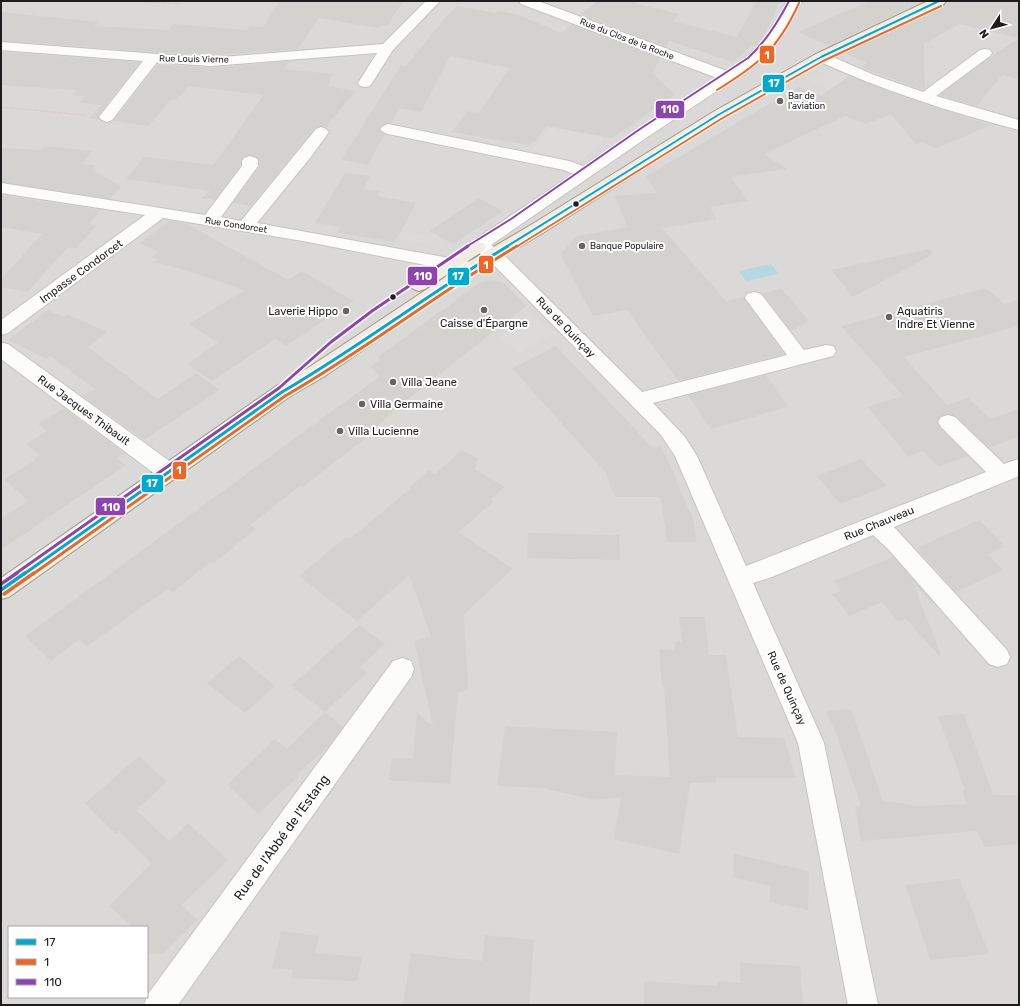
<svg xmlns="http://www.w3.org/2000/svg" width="1020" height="1006" viewBox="0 0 1020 1006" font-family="Rubik,sans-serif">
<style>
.residential{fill:#dbd9d7;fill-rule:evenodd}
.parking{fill:#dcdbd9}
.water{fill:#b6d8e2}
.building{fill:#d4d2ce}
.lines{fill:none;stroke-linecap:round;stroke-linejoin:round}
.minor-casing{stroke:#c4c4c1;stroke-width:2}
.major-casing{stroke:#a29882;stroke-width:2}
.path{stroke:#d7c8c4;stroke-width:1.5;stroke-dasharray:1.5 1.5;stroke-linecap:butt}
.minor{fill:#fcfcfb;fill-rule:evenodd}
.major{fill:#f0ebe3;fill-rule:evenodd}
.bus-1-far2-casing{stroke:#fff;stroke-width:4}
.bus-1-far1-casing{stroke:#fff;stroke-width:6}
.bus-1-casing{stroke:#fff;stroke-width:6}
.bus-2-far2-casing{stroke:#fff;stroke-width:4}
.bus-2-far1-casing{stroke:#fff;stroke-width:6}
.bus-2-casing{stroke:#fff;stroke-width:6}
.bus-3-far2-casing{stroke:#fff;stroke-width:4}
.bus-3-far1-casing{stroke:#fff;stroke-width:6}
.bus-3-casing{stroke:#fff;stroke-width:6}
.bus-1-far2{stroke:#00a9ce;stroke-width:2}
.bus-1-far1{stroke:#00a9ce;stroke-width:3}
.bus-1{stroke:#00a9ce;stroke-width:3.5}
.bus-2-far2{stroke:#f26522;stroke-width:2}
.bus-2-far1{stroke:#f26522;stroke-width:3}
.bus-2{stroke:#f26522;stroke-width:3.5}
.bus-3-far2{stroke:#8e44ad;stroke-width:2}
.bus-3-far1{stroke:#8e44ad;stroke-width:3}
.bus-3{stroke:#8e44ad;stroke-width:3.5}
.poi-dot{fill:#656563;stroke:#fff;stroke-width:1.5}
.bus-dot{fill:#1d1d1d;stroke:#fff;stroke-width:1.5}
.labels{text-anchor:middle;stroke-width:4;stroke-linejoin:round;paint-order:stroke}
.far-street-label{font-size:9px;fill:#1d1d1d;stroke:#fff}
.far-poi-label{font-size:9px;fill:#1d1d1d;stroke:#fff;text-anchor:start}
.street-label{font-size:11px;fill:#1d1d1d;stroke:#fff}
.poi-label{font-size:11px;fill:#1d1d1d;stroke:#fff;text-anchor:start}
.near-street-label{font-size:13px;fill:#1d1d1d;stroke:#fff}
.line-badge{stroke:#fff;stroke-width:1.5}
.badge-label{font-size:11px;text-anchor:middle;font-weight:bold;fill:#fff}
</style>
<rect width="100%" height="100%" fill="#eceae5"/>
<!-- residential -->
<path class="residential" d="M1 1H1019V1005H1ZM9 927H147V997H9Z"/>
<!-- parking -->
<path class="parking" d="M836 71 848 76 829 89 809 80 824 72Z
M550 127 605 138 580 162 531 151Z
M402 232 435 236 430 244 398 239Z
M529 314 556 333 519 353 499 337Z"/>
<!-- water -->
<path class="water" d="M771 264 779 274 746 281 739 271Z"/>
<!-- building -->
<path class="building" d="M280 1H403L387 26 381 25 378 28 319 18 298 49 210 56 1 41V12L98 22 94 26 168 30 173 24 247 30 250 26 263 27Z
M597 1H627L679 14 672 21 737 37 756 1H780L762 40 756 46 752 45 733 62 669 41 666 47 581 15Z
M870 1H924L829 46 798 32Z
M947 1H1019V79L1002 75 977 106 939 95 992 56 1019 38 959 24 924 44 925 88 923 90 860 67 866 63 844 53 945 5Z
M457 6 496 13 498 11 516 14 562 33 571 24 660 58 652 73 675 95 612 138 546 126 536 141H533L530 145 452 132 467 111 478 113 510 68 450 56 421 112 399 108 391 123 382 125 379 128V130L385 134 368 165 341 160 401 65 405 67 445 18Z
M1 52 140 62 98 116 99 120 90 118 101 105 79 103 85 96 73 95 77 90 1 85Z
M290 61 284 69 333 74 329 81H331L328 86 356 91 326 127 320 126 315 128 251 206 233 203 259 167 260 161 257 157 250 155 243 157 240 166 215 200 201 198 210 191 126 179 144 157 213 165 264 95 188 86 177 100H170L149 126 113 121 158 64 210 68Z
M849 76 916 101 991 125 935 149 923 142 916 144 891 114 866 124 845 116 764 154 787 169 731 177 748 201 710 207 717 219 662 228 726 301 744 297 784 354 678 381 627 310 593 316 560 254 577 236 628 227 615 196 657 193 646 176 799 87 821 96Z
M45 146 92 151 82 164 94 165 92 170 121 186 110 199 1 182V148L42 150Z
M345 173 371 176 363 189 380 191 378 196 416 203 395 242 337 233 341 227 315 223Z
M1 195 101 210 89 224 97 225 76 248H68L27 292 1 287V279L42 234 1 227Z
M478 198 503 211 453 244 430 231Z
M170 221 187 224 288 280 302 271 354 301 286 346 275 339 212 381 187 364 218 343 189 324 245 290 185 270 154 262 159 259 152 257 158 252 139 243Z
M930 249 932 255 853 297 831 270Z
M492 280 499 281 506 285 526 306 392 412 393 413 364 436 367 437 303 487 300 486 250 525 256 529 213 564 210 562 173 592 168 589 87 646 79 639 51 661 25 636 380 376 370 367 381 359 378 357 481 282Z
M986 288 1004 304 1019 300V326L904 357 947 405 968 398 990 419 1019 409V436L989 448 956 416 948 414 941 416 937 421 940 428 968 456 938 467 923 451 909 457 867 407 903 396 841 326Z
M782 289 809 321 791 331 762 293Z
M48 310 63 317 67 314 107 332 88 347 158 399 196 373 220 390 144 440 83 396 95 389 50 356 46 359 8 340Z
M556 346 655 450V447L661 445 693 519 697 542H667L661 497H615L605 472 512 368Z
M766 375 788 407 711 429 688 395Z
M64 408 124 453 116 458 126 465 1 550V518L28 501 4 479 36 460 35 458 40 455 26 444 47 431 38 424Z
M462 450 478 458 475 469 505 487 491 499 493 502 459 532 513 569 464 614 468 690 458 693 450 784 388 780 392 758 413 759 417 713 433 726 414 641 431 637 409 575 357 621 299 576 346 537 349 539 369 523 411 488 410 487 429 470 435 474Z
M861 459 887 486 840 504 817 476Z
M979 520 1005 546 988 554 1003 570 956 592 916 548Z
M528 533 619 535 620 560 527 558Z
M893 557 933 602 931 603 912 580 941 655 939 656 906 619 898 622 882 602 849 616 832 594 841 591 834 581Z
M679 617H705L709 655H726L738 737 784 738 796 778H716V782L690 783 679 854 614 839 621 797 594 800 543 788 497 786 505 726 617 732 615 775 670 777 664 687H662L659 649 675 650V642H682Z
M359 625 385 644 360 667 367 673 325 712 291 686Z
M239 656 275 686 245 713 207 683Z
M851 709 883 801 919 806 967 804 962 790H965L938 716 964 714 993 795H1019V844L984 847 977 831 861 841 855 806 861 805 835 731 826 711Z
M325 712 343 727 327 748 297 774 298 777 258 814 227 785 275 739 287 749Z
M139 756 167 782 136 810 169 841 188 823 228 860 182 905 198 920 163 954 147 953V927H133L109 906 151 863 119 831 116 834 85 803Z
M734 854 809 871 808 910 770 902V886L733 877Z
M960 879 989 954 930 960 905 885Z
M281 931 319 936 315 953 362 957 357 981 291 978 293 970 272 968Z
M485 935 534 940 529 1005H403L411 953 482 961Z
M740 963 800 966 803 1005H644V981L717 986V981L741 983Z"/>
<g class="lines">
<defs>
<path id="minor" d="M426 1H440L393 50 370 86 365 87 360 86 358 83 377 53 210 66 157 62 112 120 107 122 102 120 99 117 143 61 1 50V42L210 58 383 44Z
M519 1H538L727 71C758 51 772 34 787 1H801C790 26 777 47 756 65L649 136 491 245 499 250 642 392 787 355 745 298 747 294 754 292 761 294 804 350 826 345 833 346 836 351 833 356 653 403 685 437 697 456 746 566 986 472 941 427 938 422 941 417 948 415 955 417 1004 464 1019 459V476L894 527 1007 650 1010 657 1007 664 998 667 989 664 888 549 873 535 772 577 753 583 824 743 878 1005H848L798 743 675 456 661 435 487 258 473 249 470 245 473 241 573 174 564 170 388 134 383 132 380 129 383 126 388 124 569 161 583 166 717 78 521 4Z
M985 49 990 50 992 53 990 56 936 96 1019 120V130C950 112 881 90 816 60L814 57 816 54 821 53 826 54 874 75 923 92 980 50Z
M321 127 326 129 329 132 310 158 257 223 471 262 477 264 480 268 477 272 471 274 303 241 163 218 8 333 1 335V320L145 215 1 193V183L205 215 242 166V161L244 158 250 156 256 158 258 161V166L221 217 241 221 316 129Z
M1 343 8 344 175 465 178 471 175 477 167 479 159 477 1 359Z
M402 658 411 661 414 669 411 677 178 1005H144L148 994 393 661Z"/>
<path id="major" d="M928 1H946L944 4 826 60 723 118 546 231 477 272 325 376 289 397 9 597 1 599V578L275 387 311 366 465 264 534 223 713 112 816 54Z
M477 242 483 243 486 247 483 251 425 289 419 291 413 289 410 285 413 281 471 243Z"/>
</defs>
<!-- minor casing -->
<use href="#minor" class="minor-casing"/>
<!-- major casing -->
<use href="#major" class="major-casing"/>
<!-- path -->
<path class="path" d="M135 1 180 4
M1 107 85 115
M332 116 348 94"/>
<!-- minor -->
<use href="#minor" class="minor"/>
<!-- major -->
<use href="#major" class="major"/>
<defs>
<path id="bus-1-far2" d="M506 247 718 115 821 57 939 1"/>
<path id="bus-1-far1" d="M24 574 282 392C359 347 431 292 508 246"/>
<path id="bus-1" d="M1 590 25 573"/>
<path id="bus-2-far2" d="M717 90C759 64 778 49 799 3
M516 247 721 119 823 61 941 6"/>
<path id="bus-2-far1" d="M33 574 285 396C365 350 438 293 517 246"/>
<path id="bus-2" d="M4 594 34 573"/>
<path id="bus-3-far2" d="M466 247 511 219 640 129 748 58C766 42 778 22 789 1"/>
<path id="bus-3-far1" d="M15 574 279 388 331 342 372 311 468 246"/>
<path id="bus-3" d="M1 584 17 573"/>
</defs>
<!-- bus-1-far2 casing -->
<use href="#bus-1-far2" class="bus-1-far2-casing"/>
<!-- bus-1-far1 casing -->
<use href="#bus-1-far1" class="bus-1-far1-casing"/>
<!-- bus-1 casing -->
<use href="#bus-1" class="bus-1-casing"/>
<!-- bus-2-far2 casing -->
<use href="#bus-2-far2" class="bus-2-far2-casing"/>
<!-- bus-2-far1 casing -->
<use href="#bus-2-far1" class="bus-2-far1-casing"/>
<!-- bus-2 casing -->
<use href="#bus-2" class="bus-2-casing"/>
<!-- bus-3-far2 casing -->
<use href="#bus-3-far2" class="bus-3-far2-casing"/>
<!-- bus-3-far1 casing -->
<use href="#bus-3-far1" class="bus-3-far1-casing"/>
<!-- bus-3 casing -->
<use href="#bus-3" class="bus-3-casing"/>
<!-- bus-1-far2 -->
<use href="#bus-1-far2" class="bus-1-far2"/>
<!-- bus-1-far1 -->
<use href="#bus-1-far1" class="bus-1-far1"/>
<!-- bus-1 -->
<use href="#bus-1" class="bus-1"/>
<!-- bus-2-far2 -->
<use href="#bus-2-far2" class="bus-2-far2"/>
<!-- bus-2-far1 -->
<use href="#bus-2-far1" class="bus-2-far1"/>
<!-- bus-2 -->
<use href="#bus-2" class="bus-2"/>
<!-- bus-3-far2 -->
<use href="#bus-3-far2" class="bus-3-far2"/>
<!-- bus-3-far1 -->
<use href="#bus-3-far1" class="bus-3-far1"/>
<!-- bus-3 -->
<use href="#bus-3" class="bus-3"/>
</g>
<!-- markers -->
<g class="poi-dot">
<circle cx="780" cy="101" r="4"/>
<circle cx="582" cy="246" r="4"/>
<circle cx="484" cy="310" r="4"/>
<circle cx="346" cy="311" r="4"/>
<circle cx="889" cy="317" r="4"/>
<circle cx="393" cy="382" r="4"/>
<circle cx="362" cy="404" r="4"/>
<circle cx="340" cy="431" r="4"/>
</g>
<g class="bus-dot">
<circle cx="576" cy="204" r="3.5"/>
<circle cx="393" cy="297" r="3.5"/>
</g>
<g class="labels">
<!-- far-street labels -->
<g class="far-street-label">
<text transform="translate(627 39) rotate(21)" y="3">Rue du Clos de la Roche</text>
<text transform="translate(194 59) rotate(1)" y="3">Rue Louis Vierne</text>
<text transform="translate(236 225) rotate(9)" y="3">Rue Condorcet</text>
</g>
<!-- far-poi labels -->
<g class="far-poi-label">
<text x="788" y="99">Bar de<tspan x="788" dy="10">l'aviation</tspan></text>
<text x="590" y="249">Banque Populaire</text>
</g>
<!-- street labels -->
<g class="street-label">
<text transform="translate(81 271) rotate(-36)" y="4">Impasse Condorcet</text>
<text transform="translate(566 327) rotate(46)" y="4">Rue de Quinçay</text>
<text transform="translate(84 410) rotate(36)" y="4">Rue Jacques Thibault</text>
<text transform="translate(879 523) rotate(-22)" y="4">Rue Chauveau</text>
<text transform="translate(787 688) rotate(66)" y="4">Rue de Quinçay</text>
</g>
<!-- poi labels -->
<g class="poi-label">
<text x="338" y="315" text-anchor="end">Laverie Hippo</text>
<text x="897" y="315">Aquatiris<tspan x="897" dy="13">Indre Et Vienne</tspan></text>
<text x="484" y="327" text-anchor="middle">Caisse d'Épargne</text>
<text x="401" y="386">Villa Jeane</text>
<text x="370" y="408">Villa Germaine</text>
<text x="348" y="435">Villa Lucienne</text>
</g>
<!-- near-street labels -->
<g class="near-street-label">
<text transform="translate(281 837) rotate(-54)" y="5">Rue de l'Abbé de l'Estang</text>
</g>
</g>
<g class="line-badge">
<rect x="759" y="45" width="16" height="19" rx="4" fill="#f26522"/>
<rect x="762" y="74" width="23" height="19" rx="4" fill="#00a9ce"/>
<rect x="655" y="100" width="30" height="19" rx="4" fill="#8e44ad"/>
<rect x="478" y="255" width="16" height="19" rx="4" fill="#f26522"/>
<rect x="407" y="266" width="31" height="20" rx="4" fill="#8e44ad"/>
<rect x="447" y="267" width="23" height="19" rx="4" fill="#00a9ce"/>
<rect x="172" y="461" width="15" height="19" rx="4" fill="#f26522"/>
<rect x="141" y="474" width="23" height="19" rx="4" fill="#00a9ce"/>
<rect x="95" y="497" width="31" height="19" rx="4" fill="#8e44ad"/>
</g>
<g class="badge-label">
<text x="767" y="59">1</text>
<text x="774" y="87">17</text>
<text x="670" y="113">110</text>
<text x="486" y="269">1</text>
<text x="423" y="280">110</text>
<text x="458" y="280">17</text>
<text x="179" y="474">1</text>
<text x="152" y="487">17</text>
<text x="111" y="511">110</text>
</g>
<!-- border -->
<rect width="1020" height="1006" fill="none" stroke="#1d1d1d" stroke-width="4"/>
<!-- legend -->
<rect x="8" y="926" width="140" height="72" fill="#ffffff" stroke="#a5a5a5"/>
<rect x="16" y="939" width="20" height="6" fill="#00a9ce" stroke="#a5a5a5"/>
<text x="44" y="946" font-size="12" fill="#1d1d1d">17</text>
<rect x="16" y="959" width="20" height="6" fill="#f26522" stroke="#a5a5a5"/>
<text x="44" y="966" font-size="12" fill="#1d1d1d">1</text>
<rect x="16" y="979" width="20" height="6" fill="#8e44ad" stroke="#a5a5a5"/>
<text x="44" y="986" font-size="12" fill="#1d1d1d">110</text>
<!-- north arrow -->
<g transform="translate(992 28) rotate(234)" stroke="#ffffff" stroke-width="3" paint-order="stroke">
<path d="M0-3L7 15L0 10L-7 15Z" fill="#1d1d1d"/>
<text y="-6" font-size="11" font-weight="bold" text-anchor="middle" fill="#1d1d1d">N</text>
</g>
</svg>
